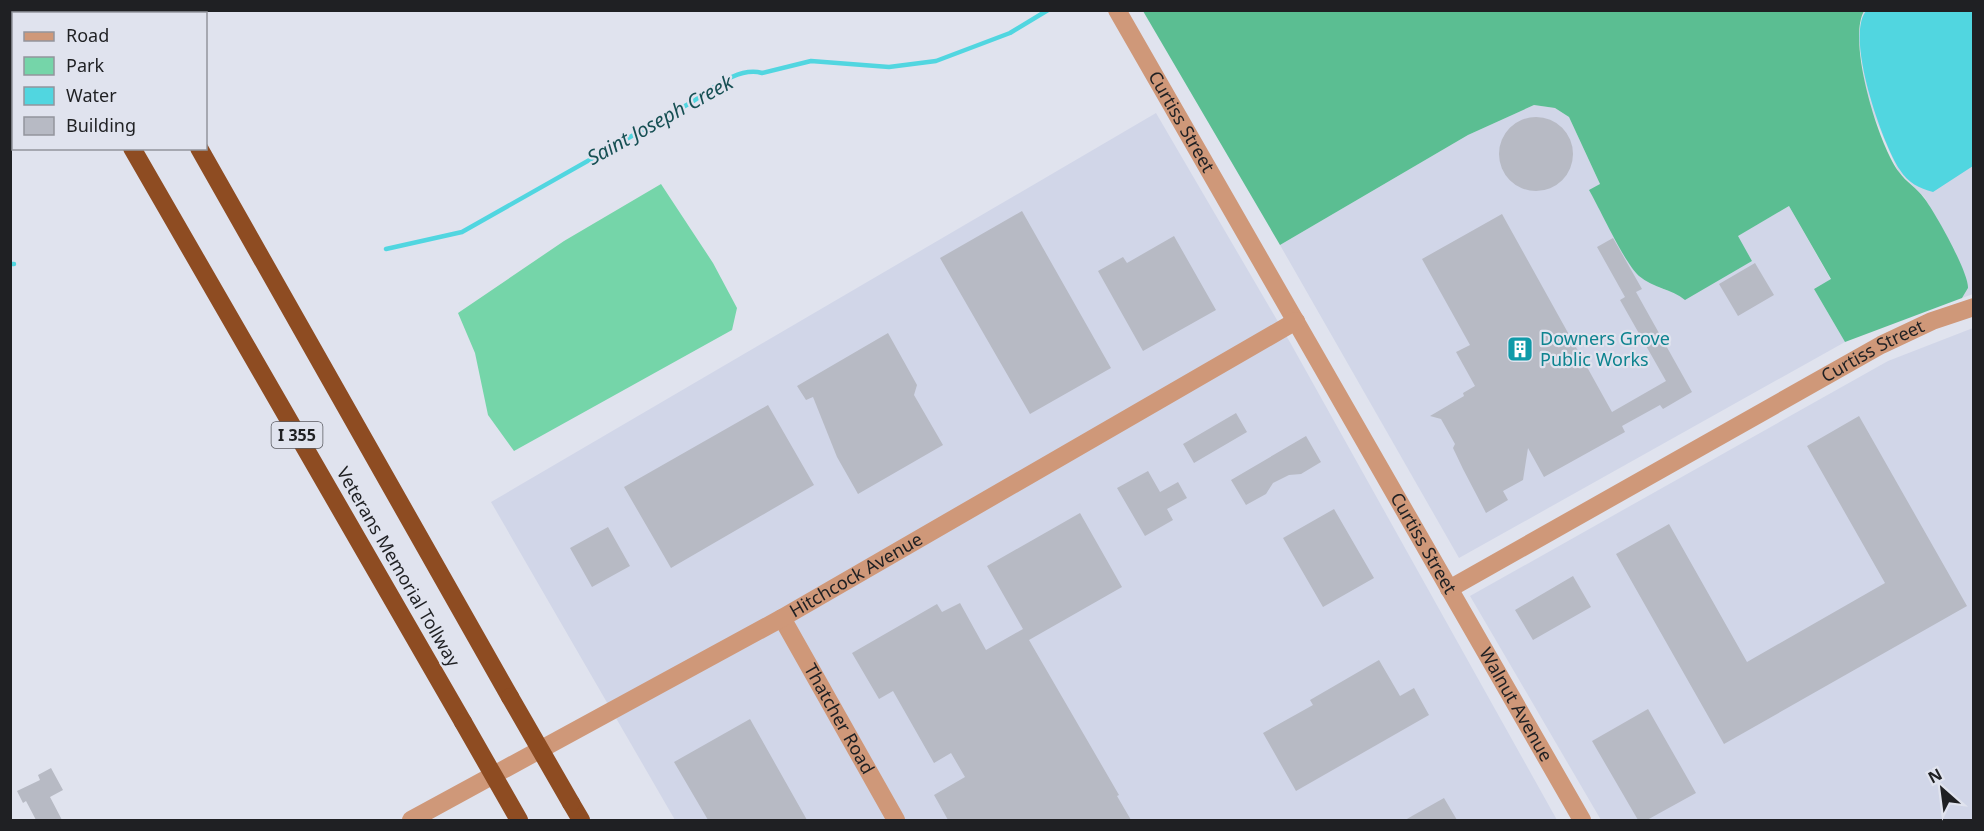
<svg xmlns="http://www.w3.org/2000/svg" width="1984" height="831" viewBox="0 0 1984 831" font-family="'Noto Sans',sans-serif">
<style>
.built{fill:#d1d6e8}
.green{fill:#75d5a9}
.forest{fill:#5bbe92}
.water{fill:#51d6e0}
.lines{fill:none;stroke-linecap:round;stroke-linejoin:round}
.stream{stroke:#51d6e0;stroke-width:4.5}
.building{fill:#b7bac4}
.street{stroke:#cf9879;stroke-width:18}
.highway{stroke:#8e4c22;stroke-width:18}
.highway-bridge{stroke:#8e4c22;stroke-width:18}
.labels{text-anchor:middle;stroke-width:4.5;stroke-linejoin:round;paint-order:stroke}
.shield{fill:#e0e3ee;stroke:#595a60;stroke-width:1.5}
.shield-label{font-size:16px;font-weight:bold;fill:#1f2023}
.street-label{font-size:18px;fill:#1f2023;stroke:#e0e3ee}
.culture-label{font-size:18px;fill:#0d838f;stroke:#e0e3ee;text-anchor:start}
.water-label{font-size:20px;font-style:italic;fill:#164f53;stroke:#e0e3ee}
</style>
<rect width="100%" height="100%" fill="#e0e3ee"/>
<!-- built -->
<path class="built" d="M1864 11H1973V294L1962 298 1968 288 1925 198 1898 171 1867 100 1858 35Z
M1534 105 1555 108 1569 117 1600 184 1590 191 1635 272 1660 288 1678 294 1752 261 1737 236 1789 206 1831 280 1814 289 1845 342 1459 558 1280 245 1468 135Z
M1156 113 1291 344 1557 820H675L491 502Z
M1973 328V820H1601L1470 596 1888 361Z"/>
<!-- green -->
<path class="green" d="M661 184 713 263 737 308 732 330 514 451 488 415 475 353 458 313 564 241Z"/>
<!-- forest -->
<path class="forest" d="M1143 11H1864C1847 41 1878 144 1899 172 1906 182 1917 188 1924 198 1935 212 1969 273 1968 288L1962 298 1845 342 1814 289 1831 279 1789 206 1738 236 1752 261 1685 300C1672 289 1653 288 1639 276 1625 264 1600 209 1589 190L1600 184 1569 117 1555 108 1534 105 1468 135 1280 245Z"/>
<!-- water -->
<path class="water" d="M1866 11H1973V166L1933 192C1919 188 1908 183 1900 170 1882 143 1845 37 1866 11Z"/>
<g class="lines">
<!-- stream -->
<path class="stream" d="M386 249 462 232 692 102C711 90 738 66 762 73L811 61 889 67 936 61 1010 33 1048 10
M10 264H14"/>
</g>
<!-- building -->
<path class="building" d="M1499 154a37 37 0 1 1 74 0a37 37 0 1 1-74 0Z
M1022 211 1111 368 1030 414 940 258Z
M1502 214 1612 412 1666 381 1620 300 1625 297 1597 247 1613 238 1642 289 1636 292 1692 392 1663 409 1660 405 1622 426 1625 432 1544 477 1528 448 1523 480 1503 491 1508 500 1486 513 1463 469 1453 448 1455 444 1441 419 1430 416 1464 396 1463 393 1475 386 1456 352 1470 345 1422 259Z
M1174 236 1216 310 1143 351 1098 271 1123 257 1127 263Z
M1755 263 1774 295 1738 316 1719 284Z
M888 333 917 385 914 395 943 445 858 494 837 457 813 397 806 400 797 386Z
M768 405 814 485 671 568 624 487Z
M1236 413 1247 432 1194 463 1183 444Z
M1859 416 1967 606 1724 744 1616 554 1669 524 1747 662 1885 583 1807 446Z
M1306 436 1321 462 1301 474 1289 475 1273 483 1266 494 1246 505 1231 480Z
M1148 471 1160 492 1178 482 1187 498 1167 509 1173 520 1145 536 1117 488Z
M1334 509 1374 578 1323 607 1283 538Z
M1080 513 1122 587 1029 640 1119 795 1117 796 1131 820H948L934 795 965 777 951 753 934 763 893 691 879 699 852 653 937 604 942 612 960 603 986 650 1023 629 987 566Z
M608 527 630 566 592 587 570 548Z
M1573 576 1591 607 1533 640 1515 610Z
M1379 660 1400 696 1414 688 1429 715 1296 791 1263 733 1313 705 1310 700Z
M1648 709 1696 793 1647 820H1638L1592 741Z
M750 719 807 820H708L674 762Z
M51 768 63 790 50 797 62 820H36L26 801 23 803 17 791 40 780 38 775Z
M1444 798 1457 820H1405Z"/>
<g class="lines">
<!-- street -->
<g class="street">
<path id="s1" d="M1117 10 1582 820"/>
<path id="s2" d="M1449 589 1881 345 1932 321 1974 307"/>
<path id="s3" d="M782 618 896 820"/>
<path id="s4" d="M411 820 782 618 1296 321"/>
</g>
<!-- highway -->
<path class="highway" d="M54 10 56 14
M122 10 124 14
M132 148 463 722
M199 148 510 697
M571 803 581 820"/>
<!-- highway-bridge -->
<path class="highway-bridge" d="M510 697 571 803
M463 722 519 820"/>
</g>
<!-- icons -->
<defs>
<symbol id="building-square" viewBox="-11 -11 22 22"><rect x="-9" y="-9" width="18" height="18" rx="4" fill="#0f9aa8" stroke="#e0e3ee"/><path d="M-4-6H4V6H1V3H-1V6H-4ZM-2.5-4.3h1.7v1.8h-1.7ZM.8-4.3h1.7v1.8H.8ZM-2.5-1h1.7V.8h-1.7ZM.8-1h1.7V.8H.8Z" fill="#fff"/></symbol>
</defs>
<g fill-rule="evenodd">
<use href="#building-square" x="1505" y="334" width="30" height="30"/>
</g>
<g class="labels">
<!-- shield labels -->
<rect class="shield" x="271.5" y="422" width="51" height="26" rx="4.5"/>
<g class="shield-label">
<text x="297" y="441">I 355</text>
</g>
<!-- street labels -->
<g class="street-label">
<text dy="6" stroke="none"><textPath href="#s1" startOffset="129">Curtiss Street</textPath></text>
<text dy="6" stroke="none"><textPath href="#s2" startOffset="486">Curtiss Street</textPath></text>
<text dy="6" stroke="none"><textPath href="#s1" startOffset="615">Curtiss Street</textPath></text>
<text transform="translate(398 567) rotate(60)" y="6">Veterans Memorial Tollway</text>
<text dy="6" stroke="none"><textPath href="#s4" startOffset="508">Hitchcock Avenue</textPath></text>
<text dy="6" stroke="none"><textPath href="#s1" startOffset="801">Walnut Avenue</textPath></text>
<text dy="6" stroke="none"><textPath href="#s3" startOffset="116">Thatcher Road</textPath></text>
</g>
<!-- culture labels -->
<g class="culture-label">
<text x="1540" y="345">Downers Grove<tspan x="1540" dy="21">Public Works</tspan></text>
</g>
<!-- water labels -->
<g class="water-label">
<text transform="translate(660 120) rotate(-29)" y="7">Saint Joseph Creek</text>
</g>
</g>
<!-- border -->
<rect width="1984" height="831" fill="none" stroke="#1f2023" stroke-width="24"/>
<!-- legend -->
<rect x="12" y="12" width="195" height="138" fill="#e0e3ee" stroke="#93959d" stroke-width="1.5"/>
<rect x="24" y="32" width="30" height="9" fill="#cf9879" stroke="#93959d" stroke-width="1.5"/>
<text x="66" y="42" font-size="18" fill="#1f2023">Road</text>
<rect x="24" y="57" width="30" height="18" fill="#75d5a9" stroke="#93959d" stroke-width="1.5"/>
<text x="66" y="72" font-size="18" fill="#1f2023">Park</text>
<rect x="24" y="87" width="30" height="18" fill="#51d6e0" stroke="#93959d" stroke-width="1.5"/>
<text x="66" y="102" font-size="18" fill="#1f2023">Water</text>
<rect x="24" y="117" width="30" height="18" fill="#b7bac4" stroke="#93959d" stroke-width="1.5"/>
<text x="66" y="132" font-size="18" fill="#1f2023">Building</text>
<!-- north arrow -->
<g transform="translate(1942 789) rotate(332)" stroke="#e0e3ee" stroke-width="4.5" paint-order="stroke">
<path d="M0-4.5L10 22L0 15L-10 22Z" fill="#1f2023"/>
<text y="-9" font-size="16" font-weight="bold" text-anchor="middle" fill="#1f2023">N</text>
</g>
</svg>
